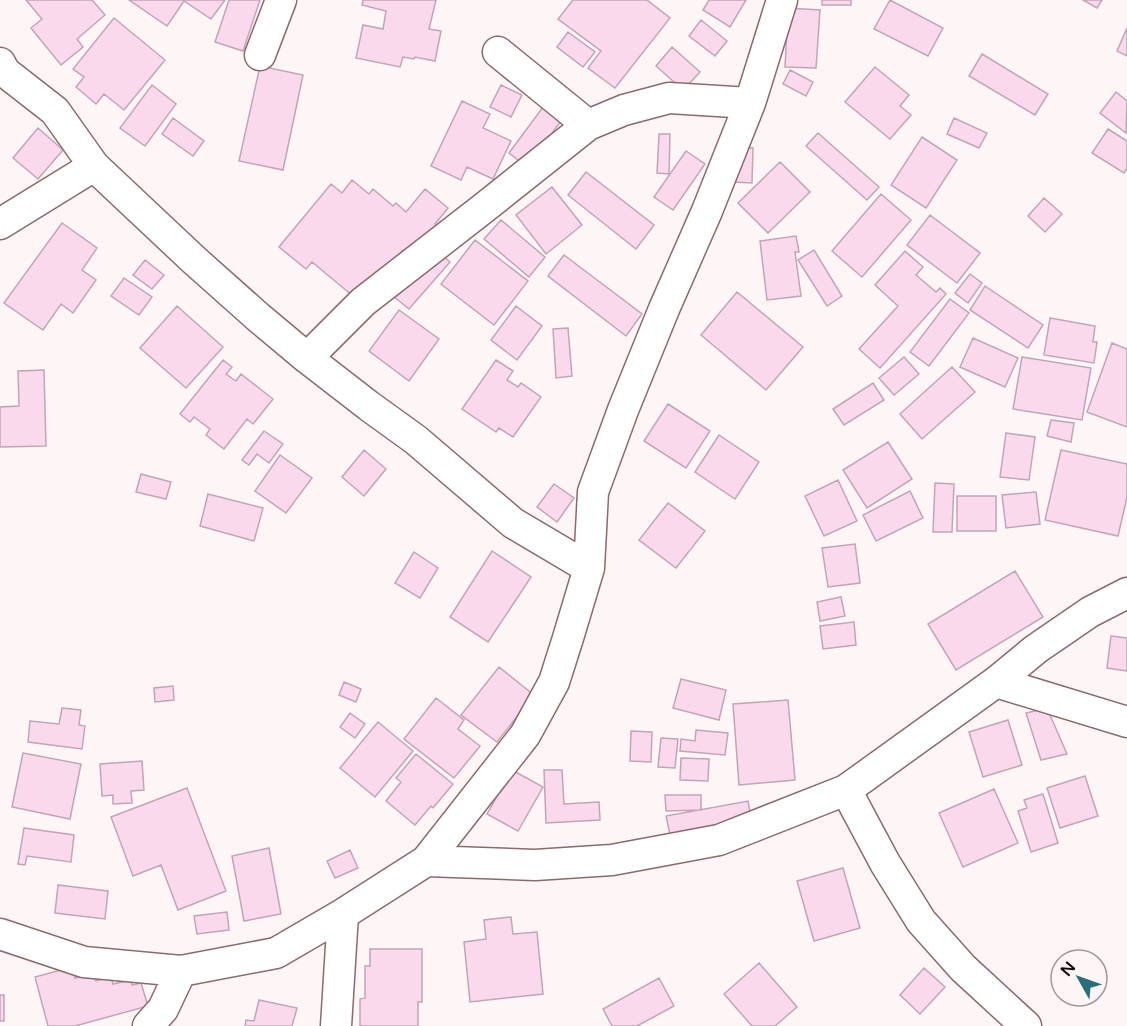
<svg xmlns="http://www.w3.org/2000/svg" width="1127" height="1026" viewBox="0 0 1127 1026" font-family="'Varela Round',sans-serif">
<style>
.building{fill:#fad9ec;stroke:#c3a4b6;stroke-width:1.5}
.lines{fill:none;stroke-linecap:round;stroke-linejoin:round}
.minor-casing{stroke:#8c6a6c;stroke-width:33}
.minor{stroke:#fff;stroke-width:30}
</style>
<rect width="100%" height="100%" fill="#fef6f6"/>
<!-- building -->
<path class="building" d="M26 0H92L105 15 77 39 83 47 61 65 31 28 42 19Z
M129 0H225L211 19 184 1 167 26Z
M229 0H260L243 51 215 42Z
M363 0H436L429 29 441 31 435 61 415 57 414 59 403 57 400 67 356 58 363 25 383 29 386 11 362 5Z
M573 0H647L670 18 615 88 588 68 601 51 558 19Z
M709 0H746L730 27 703 10Z
M822 0H851V5H822Z
M890 0 943 28 928 56 874 29Z
M1083 0H1102L1097 8Z
M788 8 820 10 816 68 785 67Z
M114 18 165 60 124 110 104 94 96 104 76 87 84 77 73 69Z
M701 20 727 41 715 56 689 36Z
M1127 28V56L1117 51Z
M568 32 595 52 583 67 557 47Z
M672 47 700 72 683 90 656 66Z
M982 54 1048 94 1035 115 969 76Z
M260 66 303 75 283 170 239 161Z
M875 67 909 95 900 106 911 115 890 139 845 102Z
M790 70 813 82 806 96 783 84Z
M152 85 176 104 145 146 120 128Z
M501 85 522 95 511 117 490 107Z
M1116 92 1127 101 1126 133 1100 113Z
M462 101 490 114 483 128 511 141 493 179 467 167 461 180 431 166Z
M543 107 561 121 527 167 509 153Z
M173 118 204 141 193 156 162 134Z
M954 118 987 133 979 148 947 134Z
M38 128 63 150 38 179 13 158Z
M1108 129 1127 141V168L1124 173 1092 153Z
M818 133 879 187 867 200 806 146Z
M659 134H670L669 174 657 173Z
M922 137 957 160 926 208 891 185Z
M736 147 753 148 752 183 734 182Z
M686 151 705 164 673 210 654 197Z
M780 162 810 192 768 233 738 203Z
M586 172 654 225 636 249 568 195Z
M352 180 369 194 373 189 393 206 396 203 406 212 425 189 448 208 435 224 440 229 414 260 403 250 359 301 312 262 306 269 279 247 331 184 342 193Z
M552 187 582 225 546 254 516 215Z
M881 194 911 220 862 277 832 251Z
M1044 198 1062 214 1045 232 1028 216Z
M930 215 980 253 957 283 907 245Z
M501 220 545 257 529 277 484 239Z
M62 223 97 248 82 270 96 280 73 313 61 304 43 330 4 303Z
M796 236 799 252H795L801 296 767 300 760 241Z
M475 240 528 281 494 325 441 284Z
M434 248 450 262 409 309 393 296Z
M814 250 842 296 827 306 798 260Z
M905 251 923 267 916 275 936 292 940 288 946 294 880 368 859 349 898 306 875 285Z
M564 255 642 314 626 336 548 276Z
M145 260 164 275 152 289 133 275Z
M970 274 982 283 968 303 955 293Z
M124 278 152 297 139 315 111 296Z
M985 286 1043 325 1028 348 970 310Z
M737 292 803 347 766 390 701 335Z
M950 299 969 313 929 366 910 352Z
M177 306 223 347 186 388 140 348Z
M516 306 542 326 517 360 491 340Z
M399 310 439 339 409 381 369 351Z
M1050 318 1095 326 1093 342H1097L1094 363 1044 355Z
M568 328 572 376 556 378 553 329Z
M973 338 1018 358 1005 387 960 367Z
M1112 343 1127 349V427L1087 412Z
M904 357 919 374 894 395 879 378Z
M1022 357 1091 368 1082 420 1013 409Z
M223 360 232 367 226 374 236 381 241 374 273 399 253 424 247 419 224 449 206 435 210 429 194 417 190 422 180 414Z
M496 360 513 371 507 380 518 387 521 383 541 397 513 437 499 428 496 432 462 409Z
M952 367 975 392 922 439 900 414Z
M44 370 46 446 0 447V407L19 406 18 371Z
M873 383 884 400 844 425 833 409Z
M668 404 710 431 686 468 644 441Z
M1051 420 1074 423 1071 442 1047 436Z
M264 431 283 444 269 463 257 454 249 465 242 460Z
M1006 433 1035 437 1029 480 1000 477Z
M719 435 759 462 735 499 695 472Z
M888 442 912 479 867 508 843 470Z
M364 450 386 469 364 496 342 477Z
M1061 450 1127 464V497L1118 536 1045 520Z
M280 455 312 478 286 513 255 491Z
M141 474 171 482 166 499 136 492Z
M838 480 857 521 824 536 805 496Z
M935 483 954 484 952 532H933Z
M554 484 574 498 557 522 537 507Z
M910 491 923 518 876 541 863 515Z
M1036 492 1040 524 1006 528 1002 495Z
M208 494 263 508 254 541 200 526Z
M957 496H996V531H957Z
M668 503 705 531 676 568 639 540Z
M855 544 860 583 828 587 822 548Z
M492 551 531 577 488 642 450 617Z
M414 552 438 568 420 598 395 583Z
M1015 571 1043 617 956 670 928 624Z
M841 597 845 616 820 621 817 602Z
M854 622 856 645 823 649 820 626Z
M1111 636 1127 638V671L1107 668Z
M499 667 534 695 497 742 461 715Z
M681 679 726 690 719 720 673 708Z
M344 682 361 689 356 702 339 695Z
M173 686 174 700 155 702 154 688Z
M436 698 464 720 458 729 480 746 454 778 404 739Z
M788 700 795 780 739 785 733 704Z
M62 708 81 710 79 725 85 726 82 749 28 742 30 721 59 724Z
M1047 708 1067 754 1041 760 1026 713Z
M350 713 365 724 355 738 340 727Z
M1008 720 1022 765 983 777 969 732Z
M378 722 413 751 375 797 340 768Z
M696 730 728 733 725 755 680 751 681 739 695 741Z
M631 731 652 732 651 762 630 761Z
M661 738 678 739 675 768 658 767Z
M23 753 81 764 70 819 12 807Z
M416 754 453 784 433 808 431 806 415 825 386 801 401 782 396 778Z
M681 758 709 759 708 781 680 780Z
M142 761 144 790 131 791 132 803 113 804V795L102 796 100 764Z
M512 770 543 787 518 831 487 814Z
M544 770H562L564 804 599 802 600 820 546 823Z
M1085 776 1098 816 1060 828 1047 788Z
M187 788 226 891 178 910 161 865 133 876 111 817Z
M994 789 1018 843 963 867 939 813Z
M1043 794 1058 843 1031 852 1018 811 1027 808 1024 800Z
M665 795H701V810L666 811Z
M748 801 752 824 671 839 666 816Z
M24 828 74 835 71 862 27 856 25 865 18 864Z
M269 848 281 914 244 921 232 856Z
M350 850 358 868 335 878 327 861Z
M843 868 860 928 814 941 797 881Z
M58 885 108 891 105 919 55 913Z
M227 912 229 930 197 934 194 916Z
M511 917 513 934 537 932 543 994 470 1002 464 942 486 939 484 920Z
M370 949H422V1002H418V1026H360V999L365 998V966H370Z
M759 963 797 1007 775 1026H752L724 994Z
M72 967 75 978 93 973 96 981 111 976 113 984 131 980 132 985 141 983 148 1006 75 1026H48L35 977Z
M924 968 945 987 920 1014 900 995Z
M659 978 674 1006 637 1026H612L603 1009Z
M0 995H4V1021H0Z
M259 1000 297 1008 292 1026H245L246 1020 254 1021Z"/>
<g class="lines">
<defs>
<path id="minor" d="M498 52 588 125
M260 55 281 0
M0 63 5 72 55 111 94 166 194 260 258 317 307 358 369 406 416 440 513 523 589 568
M0 224 94 166
M307 358 363 302 485 207 588 125 624 110 669 98 750 103
M996 682 1127 722
M846 790 885 863 921 921 963 968 1026 1026
M426 861 535 865 612 860 719 840 846 790 996 682 1036 649 1090 612 1127 593
M0 934 84 962 181 971 276 953 343 914 426 861 525 735 554 682 568 638 589 568 593 492 623 410 664 309 707 211 750 103 782 0
M148 1026 163 1009 181 971
M336 1026 343 914"/>
</defs>
<!-- minor casing -->
<use href="#minor" class="minor-casing"/>
<!-- minor -->
<use href="#minor" class="minor"/>
</g>
<!-- north arrow -->
<g transform="translate(1079 978) rotate(310)"><circle r="28" fill="#fef6f6" stroke="#a09797" stroke-width="1.5"/>
<path d="M0-4.5L10 22L0 15L-10 22Z" fill="#286e7c"/>
<text y="-9" font-size="16" font-weight="bold" text-anchor="middle" fill="#140809">N</text>
</g>
</svg>
